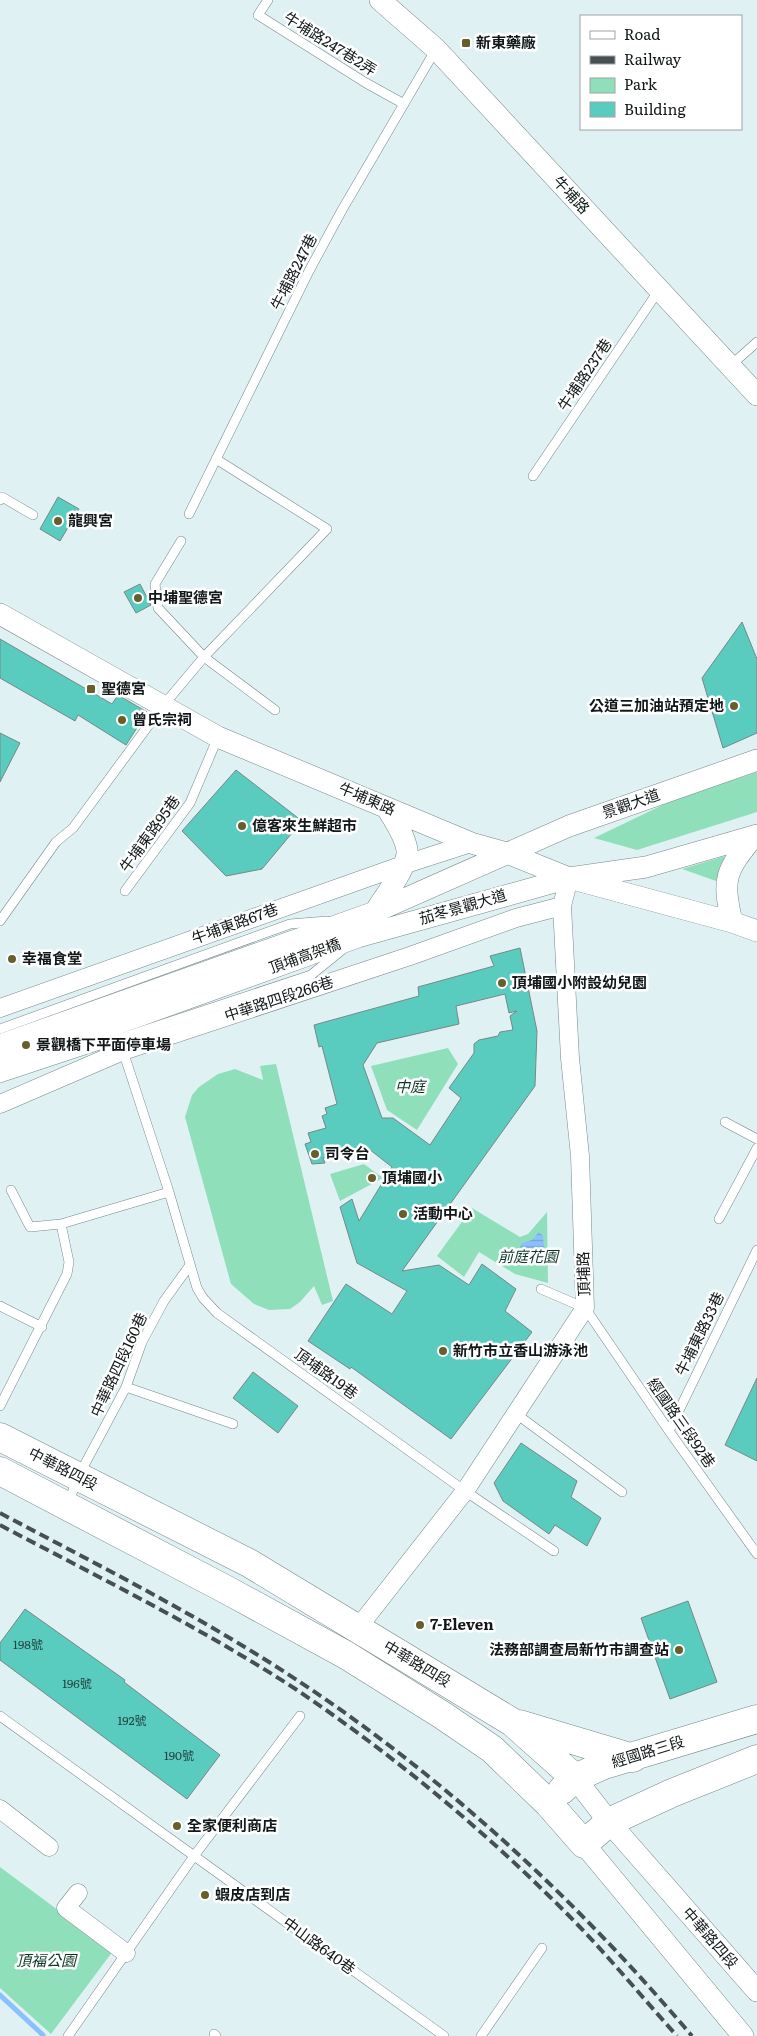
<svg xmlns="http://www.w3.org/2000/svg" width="757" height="2036" viewBox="0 0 757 2036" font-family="Literata,'Noto Sans TC',serif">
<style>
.green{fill:#90dfbb}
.water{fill:url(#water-rules)}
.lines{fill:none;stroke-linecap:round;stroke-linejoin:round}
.stream{stroke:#89c0fd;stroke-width:5}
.building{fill:#59cbbf;stroke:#788885;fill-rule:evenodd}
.service-casing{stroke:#78888a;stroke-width:10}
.minor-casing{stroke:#78888a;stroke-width:19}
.tertiary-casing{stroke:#78888a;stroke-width:22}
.primary-casing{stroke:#78888a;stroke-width:29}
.service{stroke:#fff;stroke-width:9}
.minor{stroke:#fff;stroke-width:18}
.tertiary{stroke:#fff;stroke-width:21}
.primary{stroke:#fff;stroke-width:28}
.rail{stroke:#464f51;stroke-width:4;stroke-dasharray:10 5;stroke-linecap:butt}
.poi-dot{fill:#685e2b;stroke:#fff;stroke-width:2}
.labels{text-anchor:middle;stroke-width:5;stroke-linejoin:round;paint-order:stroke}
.number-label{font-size:12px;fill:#244542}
.poi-label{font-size:15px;font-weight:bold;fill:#121819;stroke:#fff;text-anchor:start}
.street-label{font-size:15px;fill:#121819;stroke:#fff}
.park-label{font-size:15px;font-style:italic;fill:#0d3626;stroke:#fff}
</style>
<defs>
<pattern id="water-rules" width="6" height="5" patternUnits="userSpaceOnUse" patternTransform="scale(1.25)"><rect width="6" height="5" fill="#89c0fd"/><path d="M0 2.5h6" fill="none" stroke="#75a4d8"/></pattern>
</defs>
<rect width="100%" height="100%" fill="#e0f1f4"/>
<!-- green -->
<path class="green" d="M757 772V812L637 850 594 838 673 800Z
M725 856 716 881 682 869Z
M448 1048 458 1064 417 1130 387 1110 371 1066Z
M276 1064 333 1301 322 1305 314 1286 300 1302 290 1309 269 1310 254 1304 231 1284 185 1117 192 1095 199 1087 218 1074 235 1069 263 1080 260 1066Z
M364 1164 383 1178 340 1201 330 1174Z
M472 1208 520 1237 528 1234 547 1212 548 1283 515 1274 479 1252 464 1277 437 1256Z
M0 1867 113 1951 51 2034 0 1988Z"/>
<!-- water -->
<path class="water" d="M539 1232 543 1236 544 1248 539 1252 522 1251 520 1247 522 1243 532 1240Z"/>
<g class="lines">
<!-- stream -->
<path class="stream" d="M0 1995 43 2035"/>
</g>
<!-- building -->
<path class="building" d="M58 497 79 509 60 541 40 529Z
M140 584 151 605 136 613 124 592Z
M742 622 757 659V733L723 748 702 678Z
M0 639 112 704 118 695 147 712 126 745 78 715 75 721 0 678Z
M0 733 20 743 0 782Z
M236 770 302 821 262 869 226 876 182 831Z
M520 948 537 1031 535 1086 402 1271 439 1265 469 1285 482 1264 516 1289 505 1311 532 1332 451 1439 351 1367 350 1369 308 1341 346 1284 392 1314 407 1291 357 1263 340 1207 352 1199 359 1221 392 1167 369 1149 323 1158 325 1163 312 1164 305 1144 311 1142 308 1133 326 1128 322 1116 327 1114 325 1108 337 1104 322 1046 319 1047 314 1025 419 996 418 987 494 966 490 956ZM505 994 509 1013 517 1011 510 1016 513 1030 500 1032 498 1036 479 1040 474 1044V1053L449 1088 461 1098 430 1145 393 1118H382L363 1065 377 1043 459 1024 456 1006Z
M253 1372 298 1406 278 1433 233 1398Z
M757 1378V1461L725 1445Z
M521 1443 577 1481 571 1497 601 1518 587 1546 555 1525 549 1534 503 1501 494 1483Z
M688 1601 717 1682 670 1699 641 1618Z
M25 1609 125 1680 124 1682 220 1755 187 1799 0 1660V1643Z"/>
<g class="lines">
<defs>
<path id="service" d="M268 0 258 15 366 83 404 104
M730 366 757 342
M216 459 327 529 204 657 275 710
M533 476 659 290
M0 500 2 497 33 515
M189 514 309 271 342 210 436 49
M125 891 190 803 218 737
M0 921 56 842 73 828 162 707 204 657 158 608 155 584 181 541
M0 1029 290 924 327 921
M123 1051 169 1192 197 1288 203 1298 217 1313 465 1491 554 1551
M0 1078 311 975 342 950
M725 1122 757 1139
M11 1190 30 1227 61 1224 169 1192
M719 1219 757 1148
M541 1289 585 1308 669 1431 757 1554
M0 1306 42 1327
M126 1387 233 1424
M0 1406 67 1274 69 1262 61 1224
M515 1413 622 1492
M669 1431 757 1250
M68 1504 78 1477 126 1387 142 1342 164 1301 190 1265
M0 1716 444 2036
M214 2034 216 2036
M68 2036 194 1856 300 1716
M481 2036 542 1948"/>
<path id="minor" d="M0 1008 403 865 471 843
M0 1104 123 1051 410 956 516 918 562 906
M357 1629 465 1491 585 1308 580 1156 570 1058 562 906 569 878
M0 1809 49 1847
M78 1893 66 1908 126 1953"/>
<path id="tertiary" d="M380 0 436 49 757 395
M0 614 218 737 471 843 507 853 569 878 732 922 757 931
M375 912C383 898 409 866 407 850 405 835 394 821 387 808
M732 922C722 878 725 872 754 836
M0 1045 375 912 569 826 757 760
M0 1066 358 937 569 878 646 867 757 835
M575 1778 609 1822 757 1991
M584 1844 743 2036"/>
<path id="primary" d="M0 1437 249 1563 512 1722 575 1778
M0 1471 225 1589 346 1655 442 1715 492 1749 548 1803 584 1844 609 1822 672 1793 757 1759
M519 1724 633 1758
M562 1790 575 1778 604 1765 757 1719"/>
</defs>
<!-- service casing -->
<use href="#service" class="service-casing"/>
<!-- minor casing -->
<use href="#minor" class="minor-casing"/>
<!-- tertiary casing -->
<use href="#tertiary" class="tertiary-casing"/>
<!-- primary casing -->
<use href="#primary" class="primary-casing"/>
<!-- service -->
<use href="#service" class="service"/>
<!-- minor -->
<use href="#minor" class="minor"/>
<!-- tertiary -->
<use href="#tertiary" class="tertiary"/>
<!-- primary -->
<use href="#primary" class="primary"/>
<!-- rail -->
<path class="rail" d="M0 1513C81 1556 164 1598 243 1646 414 1749 563 1884 692 2036
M0 1525C100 1578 202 1628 297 1690 387 1751 472 1820 549 1896 595 1940 635 1989 677 2036"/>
</g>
<!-- markers -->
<g class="poi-dot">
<rect x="461" y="38" width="10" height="10" rx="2.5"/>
<circle cx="58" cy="521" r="5"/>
<circle cx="138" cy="598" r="5"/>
<rect x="86" y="684" width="10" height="10" rx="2.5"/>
<circle cx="734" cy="706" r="5"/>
<circle cx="122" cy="720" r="5"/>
<circle cx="242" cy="826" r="5"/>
<circle cx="12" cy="959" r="5"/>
<circle cx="502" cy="983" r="5"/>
<circle cx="26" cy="1045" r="5"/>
<circle cx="315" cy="1154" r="5"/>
<circle cx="372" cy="1178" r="5"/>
<circle cx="403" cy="1214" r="5"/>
<circle cx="443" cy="1351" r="5"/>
<circle cx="420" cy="1625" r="5"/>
<circle cx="679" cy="1650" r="5"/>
<circle cx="177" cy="1826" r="5"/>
<circle cx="205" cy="1895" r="5"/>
</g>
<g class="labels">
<!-- number labels -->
<g class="number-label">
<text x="28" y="1649">198號</text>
<text x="77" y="1688">196號</text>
<text x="132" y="1725">192號</text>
<text x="179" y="1760">190號</text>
</g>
<!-- poi labels -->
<g class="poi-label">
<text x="476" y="48">新東藥廠</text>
<text x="68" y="526">龍興宮</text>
<text x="148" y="603">中埔聖德宮</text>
<text x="101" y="694">聖德宮</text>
<text x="724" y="711" text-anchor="end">公道三加油站預定地</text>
<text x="132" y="725">曾氏宗祠</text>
<text x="252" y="831">億客來生鮮超市</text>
<text x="22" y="964">幸福食堂</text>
<text x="512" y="988">頂埔國小附設幼兒園</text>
<text x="36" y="1050">景觀橋下平面停車場</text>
<text x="325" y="1159">司令台</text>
<text x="382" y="1183">頂埔國小</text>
<text x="413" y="1219">活動中心</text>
<text x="453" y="1356">新竹市立香山游泳池</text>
<text x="430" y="1630">7-Eleven</text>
<text x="669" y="1655" text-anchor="end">法務部調查局新竹市調查站</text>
<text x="187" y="1831">全家便利商店</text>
<text x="215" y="1900">蝦皮店到店</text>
</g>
<!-- street labels -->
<g class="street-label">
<text transform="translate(330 44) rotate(32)" y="5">牛埔路247巷2弄</text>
<text transform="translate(571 195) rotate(47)" y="5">牛埔路</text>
<text transform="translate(294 272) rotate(-63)" y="5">牛埔路247巷</text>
<text transform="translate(585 375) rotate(-56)" y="5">牛埔路237巷</text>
<text transform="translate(367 799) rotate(23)" y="5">牛埔東路</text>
<text transform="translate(631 804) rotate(-19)" y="5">景觀大道</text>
<text transform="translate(150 834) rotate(-54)" y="5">牛埔東路95巷</text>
<text transform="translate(463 907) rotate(-16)" y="5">茄苳景觀大道</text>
<text transform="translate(235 924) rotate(-20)" y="5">牛埔東路67巷</text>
<text transform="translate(305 956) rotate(-20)" y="5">頂埔高架橋</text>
<text transform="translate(279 999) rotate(-18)" y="5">中華路四段266巷</text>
<text transform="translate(584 1274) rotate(-92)" y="5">頂埔路</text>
<text transform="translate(700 1334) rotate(-64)" y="5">牛埔東路33巷</text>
<text transform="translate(119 1365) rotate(-65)" y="5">中華路四段160巷</text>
<text transform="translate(326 1374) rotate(36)" y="5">頂埔路19巷</text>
<text transform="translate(681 1423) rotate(55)" y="5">經國路三段92巷</text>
<text transform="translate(63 1469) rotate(27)" y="5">中華路四段</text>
<text transform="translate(417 1664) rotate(31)" y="5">中華路四段</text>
<text transform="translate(648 1752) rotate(-17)" y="5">經國路三段</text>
<text transform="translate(710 1938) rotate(49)" y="5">中華路四段</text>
<text transform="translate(319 1946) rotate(36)" y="5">中山路640巷</text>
</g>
<!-- park labels -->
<g class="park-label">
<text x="410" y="1092">中庭</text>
<text x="528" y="1262">前庭花園</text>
<text x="46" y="1966">頂福公園</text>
</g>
</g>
<!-- legend -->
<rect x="580" y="15" width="162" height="115" fill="#ffffff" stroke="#a0a3a3"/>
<rect x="590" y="31" width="25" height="8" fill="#ffffff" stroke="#a0a3a3"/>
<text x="624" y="40" font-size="15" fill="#121819">Road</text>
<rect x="590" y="56" width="25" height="8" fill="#464f51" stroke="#a0a3a3"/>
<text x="624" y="65" font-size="15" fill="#121819">Railway</text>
<rect x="590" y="78" width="25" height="15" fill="#90dfbb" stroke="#a0a3a3"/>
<text x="624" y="90" font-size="15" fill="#121819">Park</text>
<rect x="590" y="102" width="25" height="15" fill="#59cbbf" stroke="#a0a3a3"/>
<text x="624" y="115" font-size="15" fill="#121819">Building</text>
</svg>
